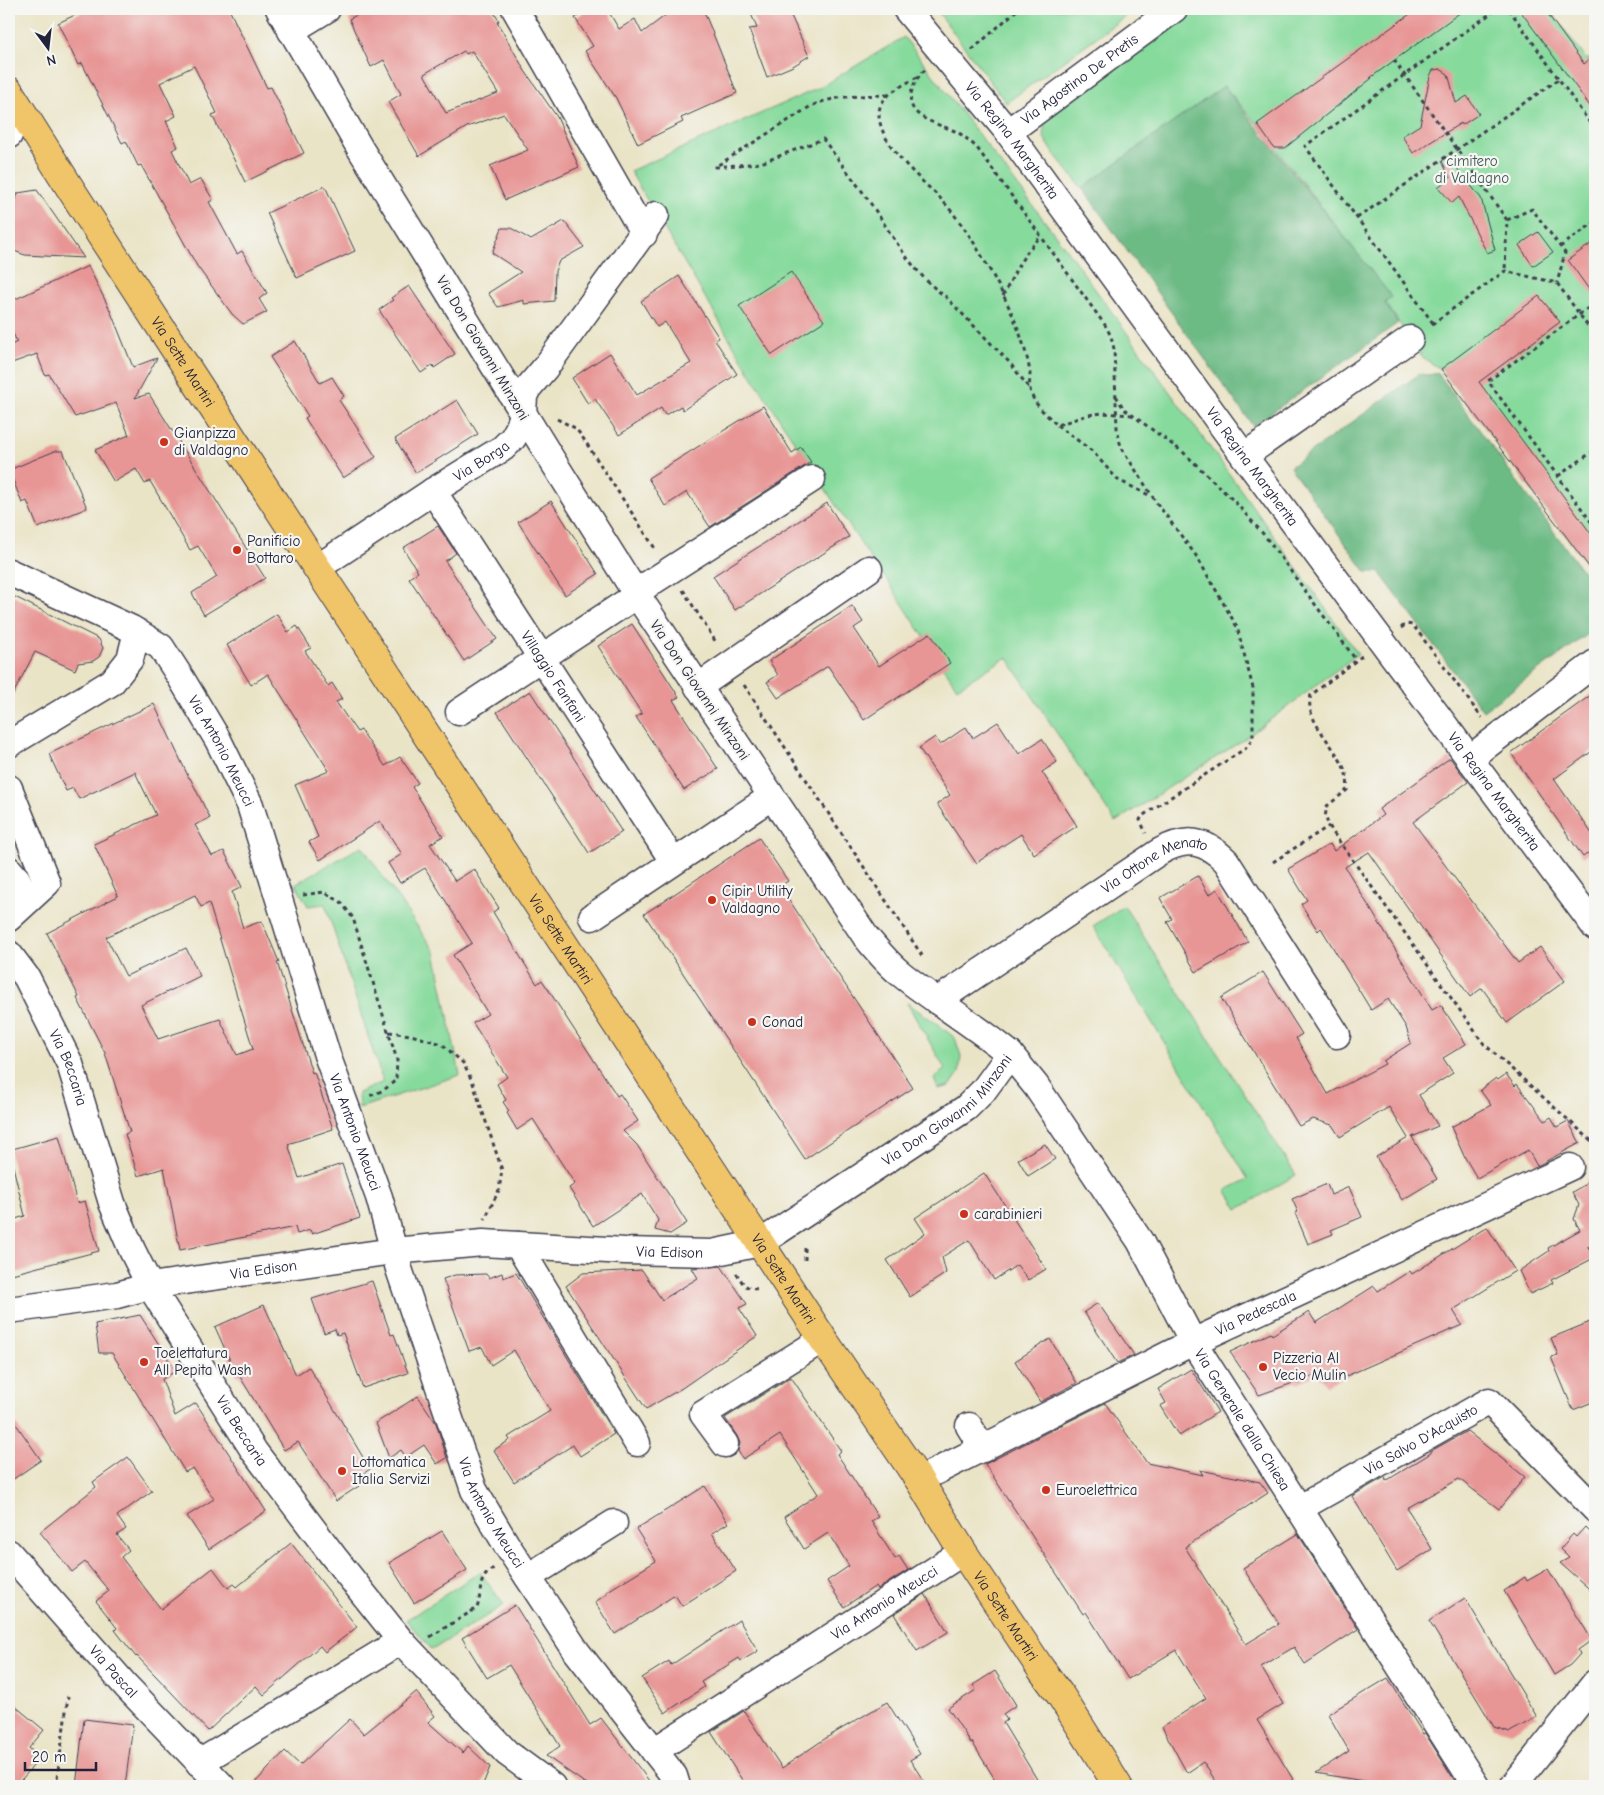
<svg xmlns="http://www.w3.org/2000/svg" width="1604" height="1795" viewBox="0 0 1604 1795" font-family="'Comic Neue',sans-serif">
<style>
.green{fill:#86da9c;stroke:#547e6c}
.forest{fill:#6cba84;stroke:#476e60}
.building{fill:#e79695;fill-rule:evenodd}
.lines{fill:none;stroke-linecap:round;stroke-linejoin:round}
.minor-casing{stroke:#403f50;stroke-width:29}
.major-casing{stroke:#403f50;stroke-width:30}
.path{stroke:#403f50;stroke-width:3;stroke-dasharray:4 4;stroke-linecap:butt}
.minor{stroke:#fff;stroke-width:26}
.major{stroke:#f0c469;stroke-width:28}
.poi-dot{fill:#c8321e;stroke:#f6f6f2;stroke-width:2}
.labels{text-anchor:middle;stroke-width:4.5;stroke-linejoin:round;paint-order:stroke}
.street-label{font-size:15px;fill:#22223b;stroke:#f6f6f2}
.park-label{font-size:15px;fill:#405958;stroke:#f6f6f2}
.poi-label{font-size:15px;fill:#22223b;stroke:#f6f6f2;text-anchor:start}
</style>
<rect width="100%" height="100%" fill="#f6f6f2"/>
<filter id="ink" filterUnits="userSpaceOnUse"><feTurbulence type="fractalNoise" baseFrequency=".02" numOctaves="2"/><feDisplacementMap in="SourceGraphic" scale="10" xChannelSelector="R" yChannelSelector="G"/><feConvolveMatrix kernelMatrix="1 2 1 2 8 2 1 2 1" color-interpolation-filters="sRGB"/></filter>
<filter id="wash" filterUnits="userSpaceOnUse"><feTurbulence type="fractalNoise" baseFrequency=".0096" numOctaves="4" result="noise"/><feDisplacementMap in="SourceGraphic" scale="20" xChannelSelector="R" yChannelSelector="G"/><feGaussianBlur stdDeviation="1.12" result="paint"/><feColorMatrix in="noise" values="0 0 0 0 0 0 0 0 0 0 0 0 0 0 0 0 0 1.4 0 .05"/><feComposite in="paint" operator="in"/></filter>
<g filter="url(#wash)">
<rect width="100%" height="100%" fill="#eae4c7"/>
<!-- green -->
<path class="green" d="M936 9H1135L1006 103Z
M1198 9H1549L1587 60 1595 55V575L1442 370 1423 358 1385 302 1391 297 1257 124 1224 86 1082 188 1055 155 1043 136 1045 121C1092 79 1148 48 1198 9Z
M904 37 1066 249 1238 486 1358 654 1243 740 1115 822 1007 657 957 688 887 580 878 570 753 378 630 171 819 88Z
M362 846 435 952 460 1075 359 1108 358 1093 383 1082 325 904 308 906 295 884Z
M1124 906 1296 1175 1238 1209 1226 1190 1248 1179 1093 926Z
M907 1003 939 1025 955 1038 961 1056 959 1073 950 1086 938 1089 934 1079 945 1069Z
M480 1572 504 1605 432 1650 406 1620Z"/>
<!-- forest -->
<path class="forest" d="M1224 86 1392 297 1385 303 1398 323 1253 426 1082 188Z
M1438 373 1595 588V629L1483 711 1379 572H1366L1290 467 1419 374 1428 375Z"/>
<g id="blocks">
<!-- building -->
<path class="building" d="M88 9H229L267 88 271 87 304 153 245 182 212 115 217 113 194 66 160 83 176 116 166 121 178 147 172 150 189 185 201 179 213 200 209 202 237 254 242 251 267 293 259 299 267 312 243 324 232 314 197 266 141 165 138 166 126 141 122 143 82 63 78 65 58 23Z
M369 9H492L499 21 497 22 525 71 557 117 579 167 505 200 490 166 528 150 504 114 467 127 419 156 388 102 401 94 384 60 371 67 349 19ZM464 51 466 54 472 51 498 93 446 113 424 74Z
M589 9H607L619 29 635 19 642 33 674 9H703L737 93 681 118 683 122 638 144 616 98 585 51 593 46 575 18Z
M749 9H788L809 56 793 66 767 77 749 29 757 28Z
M1417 9H1465L1370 78H1372L1285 148H1274L1257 124Z
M1519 9H1544L1584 64 1595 55V113Z
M1440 69 1448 74 1456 103 1467 96 1479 114 1462 125 1461 123 1413 153 1402 136 1420 125 1430 76 1433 70Z
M1448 157 1481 198 1495 250 1487 253 1459 197 1452 203 1438 187 1450 178 1442 161Z
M325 186 355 251 297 278 267 213Z
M37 190 84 258 25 255 9 249V221L18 193Z
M564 221 584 247 559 261 555 271 554 301 524 304V300L498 307 488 293 521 272 492 253 502 228H511L531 240Z
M1538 232 1553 252 1533 266 1519 245Z
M1595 241V298L1568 260Z
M88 266 110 310 133 367 157 358 135 398 149 394 265 578 204 615 192 593 217 577 198 546 190 550 150 481 145 484 136 469 114 482 95 450 129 435 116 403 75 417 49 374 45 375 37 354 9 364V346L17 342 9 325V302Z
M791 272 824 321 772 355 739 306Z
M679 276 719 338 715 340 737 374 683 410 681 406 665 415 661 408 619 435 595 399 588 404 572 378 610 353 637 395 691 363 665 322 657 327 641 301Z
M409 286 455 354 434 368 433 365 421 373 379 310 393 300 391 298Z
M1539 296 1560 322 1479 382 1595 539V575L1441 369Z
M295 341 320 383 332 377 344 396 339 400 376 457 343 478 305 418 308 416 270 357Z
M457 400 478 434 416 473 395 439Z
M763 406 792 453 801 447 811 462 710 527 687 492 665 506 648 478Z
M55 451H63L87 508 38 528 27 501 22 503 9 470Z
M551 501 598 574 565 595 518 522Z
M827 503 849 537 735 610 713 576Z
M438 526 456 553 445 561 497 639 464 661 409 578 418 572 403 548Z
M9 594 99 639 103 648 99 657 93 661 78 663 75 670 35 652 9 702Z
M852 606 863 622 854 628 879 666 930 633 950 663 864 720 828 666 778 698 767 682 778 675 769 661Z
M277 614 288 632 297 626 311 648 305 651 328 686 332 683 342 699 336 702 357 732 361 730 385 766 400 757 418 783 412 787 443 836 430 844 455 881 474 869 499 908 493 912 537 984 542 980 617 1096 620 1094 638 1121 623 1131 637 1145 687 1223 670 1234 655 1230 658 1220 642 1194 593 1226 569 1188 575 1184 533 1119 517 1130 507 1113 509 1111 503 1102 506 1100 497 1084 507 1077 473 1023 488 1014 453 955 472 943 425 868 400 883 388 863 402 854 380 821 320 860 309 842 318 837 295 785 329 771 268 674 251 685 227 645Z
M632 624 679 697 673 700 718 769 684 790 636 717 642 714 598 646Z
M530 691 622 832 589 853 497 712Z
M1595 692V749L1554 779 1595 838V848L1583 857 1511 753Z
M154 704 189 778H190L210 818 195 825 212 856 224 851 242 887 232 892 243 928 262 921 279 962H277L312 1073 314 1072 333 1129 288 1144 299 1178 342 1164 360 1218 312 1234 310 1230 297 1234 295 1227 180 1250 164 1168 138 1176 125 1134 130 1132 105 1053 77 998 79 997 47 933 118 896 94 844 156 815 135 772 79 799 73 788 66 791 49 754ZM195 895 201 907 209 903 253 1049 237 1055 220 1019 158 1039 141 1005 200 976 186 948 126 976 106 937Z
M998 722 1019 754 1042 739 1057 762 1042 772 1077 826 1034 854 1021 834 976 863 937 804 950 795 919 748 935 737 940 745 966 727 973 738Z
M1450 758 1468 782 1413 822 1518 963 1540 947 1565 981 1507 1023 1482 988 1470 997 1369 852 1345 867 1432 1010 1441 1005 1466 1044 1443 1058 1453 1073 1419 1095 1438 1126 1412 1137 1437 1179 1402 1200 1376 1157 1408 1138 1389 1107 1340 1137 1332 1125 1313 1119 1299 1126 1221 998 1263 972 1302 1034 1296 1038 1328 1094 1385 1064 1383 1061 1411 1043 1406 1027 1388 999 1371 1010 1321 928 1318 931 1301 904 1307 900 1288 869 1330 844 1334 851 1383 815 1379 809Z
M759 838 788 881 780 886 913 1088 805 1159 644 914Z
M1198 876 1209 895 1217 889 1248 942 1196 972 1167 922 1172 919 1160 898Z
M1506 1074 1515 1086 1517 1084 1545 1121 1551 1117 1557 1127 1568 1121 1580 1143 1537 1166 1528 1150 1477 1178 1464 1156 1451 1127 1491 1105 1480 1090 1496 1078 1498 1080Z
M59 1136 77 1203 85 1201 99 1251 12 1274 9 1260V1221L25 1216 9 1150Z
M1045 1144 1055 1159 1028 1176 1018 1159Z
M1593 1166H1595V1259L1588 1246 1594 1258 1551 1280 1553 1283 1530 1294 1519 1271 1549 1251 1548 1248 1580 1230 1574 1219 1579 1205 1572 1192 1586 1184Z
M984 1173 1046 1269 1028 1280 1017 1265 994 1280 969 1240 942 1257 946 1273 910 1297 887 1260 925 1233 915 1218Z
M1327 1184 1331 1195 1349 1187 1362 1217 1331 1230 1333 1234 1308 1244 1295 1213 1298 1212 1292 1199Z
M1487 1227 1515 1271 1453 1310 1462 1325 1326 1385 1317 1373 1298 1384 1296 1382 1259 1395 1230 1352 1271 1333 1272 1335 1309 1312 1316 1323 1374 1286 1378 1291 1410 1271 1412 1274Z
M721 1266 747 1304 739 1308 757 1336 682 1388 646 1409 566 1286 583 1273 642 1270 662 1300 698 1278 692 1268Z
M502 1273 503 1278 516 1273 614 1434 580 1456 573 1445 514 1482 494 1450 510 1440 508 1437 550 1411 514 1350 491 1365 482 1347 469 1351 443 1279 455 1275 486 1274 489 1278Z
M372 1281 391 1335 394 1334 408 1373 363 1388 343 1333 337 1335 335 1329 324 1333 312 1299Z
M1098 1303 1134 1355 1117 1363 1084 1312Z
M264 1305 296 1375 309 1367 370 1469 361 1475 365 1482 336 1501 298 1442 284 1450 239 1375 237 1376 215 1327Z
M140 1315 176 1371 162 1379 175 1416 196 1403 266 1511 209 1549 187 1516 214 1499 193 1468 185 1472 112 1353H99L95 1324Z
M1595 1320V1401L1573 1410 1551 1357 1558 1355 1551 1338Z
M1050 1339 1077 1383 1040 1402 1015 1361Z
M1191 1369 1218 1412 1179 1436 1160 1406 1166 1403 1158 1389Z
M791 1377 841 1451 837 1454 878 1517 871 1521 895 1559 899 1556 908 1570 878 1589 876 1586 844 1607 827 1581 849 1566 828 1533 804 1549 784 1517 818 1494 780 1435 743 1459 738 1451 740 1443 737 1436 725 1418Z
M418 1396 436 1423 447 1458 437 1464 424 1445 406 1457 401 1450 389 1458 376 1423Z
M1105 1403 1147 1463 1203 1475 1200 1470 1260 1482 1268 1493 1185 1547 1246 1644 1279 1624 1243 1568 1298 1534 1358 1629 1305 1664 1294 1647 1261 1667 1283 1704 1257 1720 1297 1786H1219L1203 1762 1187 1773 1162 1727 1206 1698 1176 1650 1128 1679 1086 1612 1083 1614 985 1464Z
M9 1414 41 1460 9 1482Z
M1467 1431 1525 1477 1499 1509 1459 1479 1407 1508 1432 1549 1397 1571 1352 1496 1385 1477 1386 1481 1431 1453V1451Z
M128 1457 152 1491 117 1516 126 1529 117 1535 129 1550 121 1557 161 1609 213 1568 228 1588 234 1584 237 1587 291 1543 357 1627 325 1652 320 1646 264 1695 256 1686 208 1731 137 1656 136 1657 115 1630 117 1628 96 1601 109 1591 85 1562 72 1572 40 1532 96 1487 93 1482Z
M705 1486 728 1523 712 1533 736 1571 682 1606 675 1595 615 1634 595 1602 607 1594 606 1592 656 1561 636 1529Z
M1585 1527 1595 1537V1594L1560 1563 1569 1558 1560 1549 1573 1534 1576 1537Z
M442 1531 467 1570 414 1603 389 1563Z
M1548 1569 1592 1640 1578 1650 1580 1654 1570 1665 1554 1675 1504 1591 1525 1577 1527 1581Z
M925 1594 948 1632 917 1651 894 1614Z
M1465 1598 1537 1717 1510 1732 1494 1727 1429 1621Z
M515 1605 590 1725 601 1718 653 1786H589L546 1756 560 1746 509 1665 487 1678 462 1638Z
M739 1620 758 1651 741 1661 739 1658 701 1682 704 1687 665 1713 642 1678 669 1661 671 1665Z
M995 1671 1016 1705 1003 1714 1007 1720 1003 1723 1041 1786H999L972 1742 971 1743 948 1708 976 1690 973 1685Z
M1388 1678 1423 1734 1425 1733 1458 1786H1393L1316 1773 1349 1751 1328 1714Z
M416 1692 435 1716 428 1722 463 1753 468 1746 490 1767 483 1784 477 1786H252L285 1751 300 1765 350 1719 364 1734Z
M9 1701 44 1730 29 1748 40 1758 16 1786H9Z
M887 1702 920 1754 910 1760 927 1786H746L711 1732 744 1711 782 1768 826 1738Z
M84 1719 133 1725 125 1786H76Z"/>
</g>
</g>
<g filter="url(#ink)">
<use href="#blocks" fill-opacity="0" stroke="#403f50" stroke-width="1"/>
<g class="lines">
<defs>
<g id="minor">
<path d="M515 9 644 234"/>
<path id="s1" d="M906 9 1008 132 1244 456 1595 927"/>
<path d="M291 31 327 9"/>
<path id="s2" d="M1008 132 1174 9"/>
<path d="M9 135 19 108"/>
<path d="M1244 456 1410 339"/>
<path id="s3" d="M433 491 673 861"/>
<path id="s4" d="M317 568 433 491 503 448 513 438 519 427 523 414 524 396 528 388 545 368 656 215"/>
<path id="s5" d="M9 572 132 629 161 647 181 678 218 740 250 805 327 1055 379 1197 399 1269 474 1490 506 1544 577 1652 674 1776 677 1786"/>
<path d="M698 687 869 569"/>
<path d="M459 712 637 595 647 585 812 479"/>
<path d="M9 744 112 682 130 659 137 632"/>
<path d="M1469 759 1595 663"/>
<path d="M9 788 47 883 9 918"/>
<path d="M9 870 17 879 28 900"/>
<path d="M592 917 771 797"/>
<path id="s6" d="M9 954 27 978 70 1064 112 1203 132 1250 150 1286 254 1451 334 1557 401 1641 507 1753 552 1786"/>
<path id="s7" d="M937 1001 1159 852C1186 837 1204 839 1226 861L1337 1035"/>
<path id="s8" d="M1010 1054 1036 1086 1140 1241 1193 1342 1476 1786"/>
<path d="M518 1245 637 1443"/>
<path id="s9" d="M9 1310 117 1295 150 1286 393 1251 483 1243 625 1251 712 1253 760 1243 966 1108 983 1091 1010 1054C975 1025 936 1002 901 974 887 963 877 950 866 937L637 595 552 460 361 150 279 9"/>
<path d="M969 1426 983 1449"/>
<path d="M725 1444 703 1414 823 1339"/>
<path id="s10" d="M919 1480 1193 1342 1570 1167"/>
<path id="s11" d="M1300 1508 1489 1401 1595 1509"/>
<path id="s12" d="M9 1553 126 1686 222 1786"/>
<path d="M528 1577 614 1523"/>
<path id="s13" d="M654 1751 963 1552"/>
<path d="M199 1763 401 1641"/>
<path d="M1513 1786 1595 1683"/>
</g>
<g id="major">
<path id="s14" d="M9 91 72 191 317 568 823 1339 919 1480 963 1552 1041 1669 1061 1696 1118 1786"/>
</g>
</defs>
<!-- minor casing -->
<use href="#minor" class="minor-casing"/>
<!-- major casing -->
<use href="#major" class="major-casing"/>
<!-- path -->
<path class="path" d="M1509 9 1595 130
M1589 9 1595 14
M972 50 1018 9
M1394 60 1507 220 1505 271
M925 70C918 76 915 81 912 90 903 117 936 123 955 131 963 135 970 141 977 148L1105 325 1111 336 1114 349 1117 428 1120 443 1124 452 1156 502 1197 557 1237 627 1253 688V738L1246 748 1142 816 1140 820 1146 833
M917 77C903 86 878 95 879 115 880 146 921 179 941 199 952 211 962 225 971 238 990 269 1011 306 1022 340 1025 350 1029 363 1030 374 1030 379 1029 384 1030 389 1032 403 1047 415 1057 425L1088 415 1102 413 1132 415
M888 95C861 96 836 95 811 106L715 167 761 163 823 139C839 161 856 182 871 204 893 236 913 274 945 296L1009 362 1030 389
M1357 218 1559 79
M1507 220 1532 209 1565 253 1557 283
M1560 247 1595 222
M1003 296C1014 274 1023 252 1042 236
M1595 303 1488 381 1595 527
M1433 323 1305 146 1497 9
M1432 324 1505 271 1557 283 1595 336
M1116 396 1124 409 1184 453 1236 503 1265 536 1356 660
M557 419 575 428 581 435 656 550
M1057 425 1092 451 1118 480 1151 496
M1558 476 1595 450
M683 590 717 644
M1401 628 1406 624 1413 625 1482 718
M1362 656 1311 695C1301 726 1353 755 1347 790L1327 806 1325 817 1332 831 1484 1044 1595 1144
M744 685 923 957
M1273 862 1329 826
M303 895 324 892 341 902 353 918 397 1060 396 1080 384 1090 367 1097
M389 1032 411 1035 442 1044 463 1063 473 1083 502 1170 499 1190 485 1219
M805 1260V1244
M736 1273C743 1283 746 1291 759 1288
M430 1637 477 1608C483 1590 476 1579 494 1568
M56 1786 68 1696"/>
<!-- minor -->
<use href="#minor" class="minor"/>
<!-- major -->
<use href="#major" class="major"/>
</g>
</g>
<!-- markers -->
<g class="poi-dot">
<circle cx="164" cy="442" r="5"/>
<circle cx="237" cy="550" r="5"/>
<circle cx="712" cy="900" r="5"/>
<circle cx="752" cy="1022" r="5"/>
<circle cx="964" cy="1214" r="5"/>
<circle cx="144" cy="1362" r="5"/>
<circle cx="1263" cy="1367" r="5"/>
<circle cx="342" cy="1471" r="5"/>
<circle cx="1046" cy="1490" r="5"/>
</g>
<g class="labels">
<!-- street labels -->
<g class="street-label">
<text dy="5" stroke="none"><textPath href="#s2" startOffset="89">Via Agostino De Pretis</textPath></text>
<text dy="5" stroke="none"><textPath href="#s1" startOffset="169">Via Regina Margherita</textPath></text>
<text transform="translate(483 348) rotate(59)" y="5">Via Don Giovanni Minzoni</text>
<text dy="5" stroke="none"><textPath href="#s14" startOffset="322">Via Sette Martiri</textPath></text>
<text dy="5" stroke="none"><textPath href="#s4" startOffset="196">Via Borga</textPath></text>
<text dy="5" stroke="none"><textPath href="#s1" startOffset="574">Via Regina Margherita</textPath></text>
<text dy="5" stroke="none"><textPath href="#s3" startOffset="221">Villaggio Fanfani</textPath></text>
<text transform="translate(700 690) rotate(56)" y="5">Via Don Giovanni Minzoni</text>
<text dy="5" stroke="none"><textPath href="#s5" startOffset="290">Via Antonio Meucci</textPath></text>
<text dy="5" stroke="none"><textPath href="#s1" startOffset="979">Via Regina Margherita</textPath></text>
<text dy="5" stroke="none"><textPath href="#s7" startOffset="259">Via Ottone Menato</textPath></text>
<text dy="5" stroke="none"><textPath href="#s14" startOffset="1012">Via Sette Martiri</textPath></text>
<text dy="5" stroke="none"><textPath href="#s6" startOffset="129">Via Beccaria</textPath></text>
<text dy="5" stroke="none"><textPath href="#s9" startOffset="988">Via Don Giovanni Minzoni</textPath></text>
<text dy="5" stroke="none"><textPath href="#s5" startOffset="695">Via Antonio Meucci</textPath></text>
<text dy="5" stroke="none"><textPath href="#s9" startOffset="666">Via Edison</textPath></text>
<text dy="5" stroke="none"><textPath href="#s9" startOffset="258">Via Edison</textPath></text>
<text dy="5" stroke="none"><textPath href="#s14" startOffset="1418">Via Sette Martiri</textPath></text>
<text dy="5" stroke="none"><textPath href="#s10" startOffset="376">Via Pedescala</textPath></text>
<text dy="5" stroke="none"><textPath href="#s8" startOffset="434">Via Generale dalla Chiesa</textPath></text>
<text dy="5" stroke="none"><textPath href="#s6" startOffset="534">Via Beccaria</textPath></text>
<text dy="5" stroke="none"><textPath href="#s11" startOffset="139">Via Salvo D'Acquisto</textPath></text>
<text dy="5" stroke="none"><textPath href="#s5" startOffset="1100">Via Antonio Meucci</textPath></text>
<text dy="5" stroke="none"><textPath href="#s13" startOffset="274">Via Antonio Meucci</textPath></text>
<text dy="5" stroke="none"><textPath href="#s14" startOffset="1822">Via Sette Martiri</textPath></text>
<text dy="5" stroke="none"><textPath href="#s12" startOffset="158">Via Pascal</textPath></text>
</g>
<!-- park labels -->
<g class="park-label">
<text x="1472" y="166">cimitero<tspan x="1472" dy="17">di Valdagno</tspan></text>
</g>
<!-- poi labels -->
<g class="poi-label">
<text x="174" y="438">Gianpizza<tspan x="174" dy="17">di Valdagno</tspan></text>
<text x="247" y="546">Panificio<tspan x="247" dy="17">Bottaro</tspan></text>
<text x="722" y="896">Cipir Utility<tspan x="722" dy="17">Valdagno</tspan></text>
<text x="762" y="1027">Conad</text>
<text x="974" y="1219">carabinieri</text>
<text x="154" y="1358">Toelettatura<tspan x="154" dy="17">All Pepita Wash</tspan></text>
<text x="1273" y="1363">Pizzeria Al<tspan x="1273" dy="17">Vecio Mulin</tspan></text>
<text x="352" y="1467">Lottomatica<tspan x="352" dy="17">Italia Servizi</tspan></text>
<text x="1056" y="1495">Euroelettrica</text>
</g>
</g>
<!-- margin -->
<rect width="1604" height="1795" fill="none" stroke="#f6f6f2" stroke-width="30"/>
<!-- north arrow -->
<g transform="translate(48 48) rotate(165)" stroke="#f6f6f2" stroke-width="4" paint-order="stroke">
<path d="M0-4L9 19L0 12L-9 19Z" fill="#22223b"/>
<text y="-8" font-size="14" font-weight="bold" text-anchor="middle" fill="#22223b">N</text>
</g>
<!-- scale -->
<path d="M25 1762v8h71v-8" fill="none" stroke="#22223b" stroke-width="2.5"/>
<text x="32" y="1762" font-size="15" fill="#22223b" stroke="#f6f6f2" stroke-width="4" paint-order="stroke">20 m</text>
</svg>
